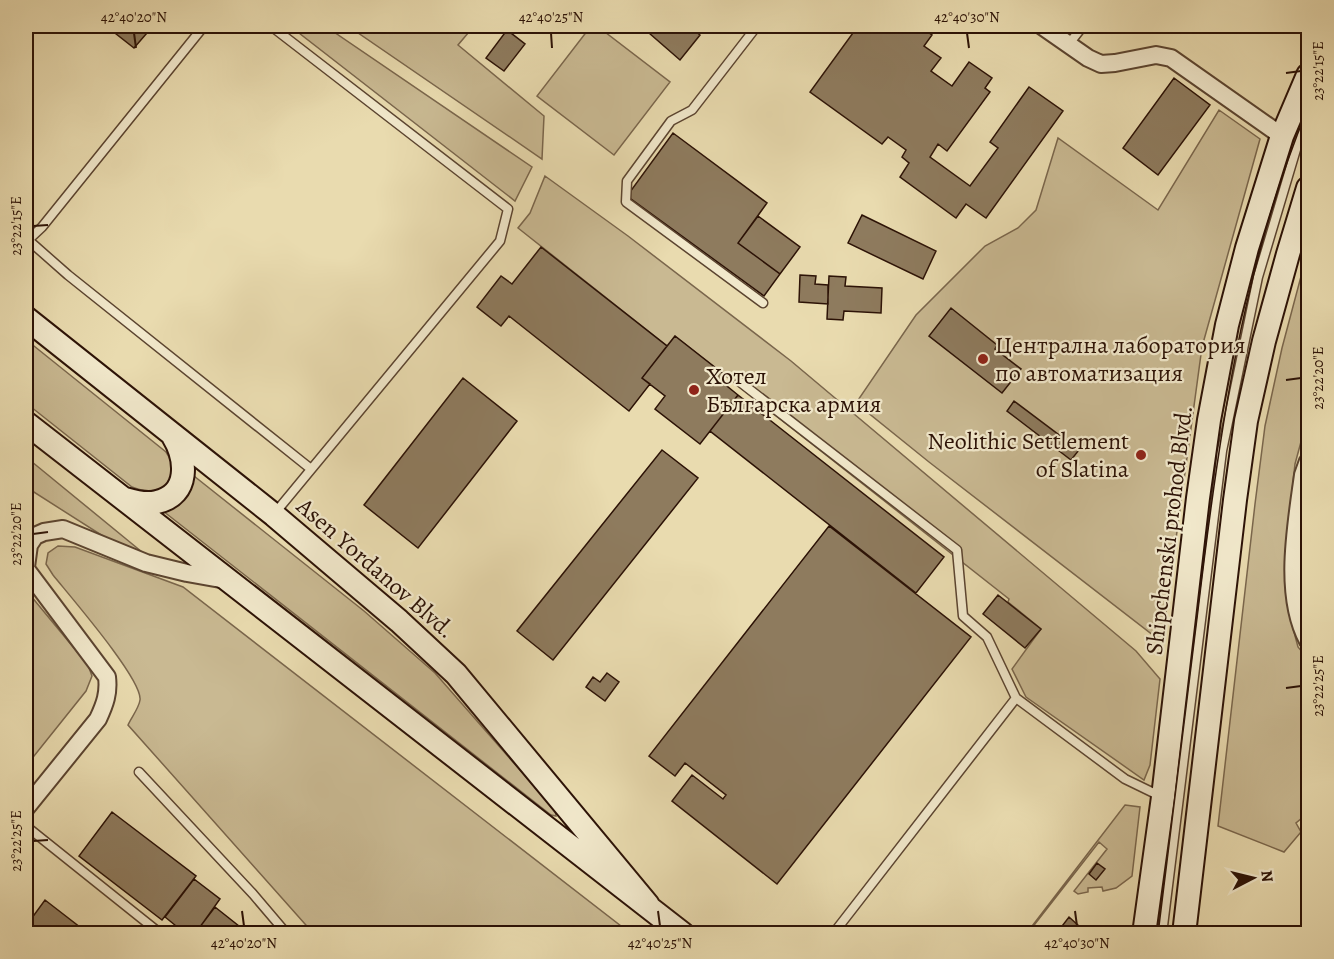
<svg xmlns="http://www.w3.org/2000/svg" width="1334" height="959" viewBox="0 0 1334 959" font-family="Alegreya,serif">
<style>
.green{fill:#c9b992;stroke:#7a664c;stroke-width:1.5}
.building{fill:#8e7b5e;stroke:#2c1206;stroke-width:1.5}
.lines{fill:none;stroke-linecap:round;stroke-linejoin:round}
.lane-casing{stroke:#5b4430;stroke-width:11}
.street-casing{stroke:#5b4430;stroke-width:20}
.secondary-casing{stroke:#2c1206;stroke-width:26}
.lane{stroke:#f1e8cb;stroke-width:8}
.street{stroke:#f1e8cb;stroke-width:16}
.secondary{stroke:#f1e8cb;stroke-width:22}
.tram{stroke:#2c1206;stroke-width:1.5}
.ticks{fill:none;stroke:#2c1206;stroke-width:2}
.poi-dot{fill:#8f2418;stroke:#f1e8cb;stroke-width:2}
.labels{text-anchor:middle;stroke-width:4.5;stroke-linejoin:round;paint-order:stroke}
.poi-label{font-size:24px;fill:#2c1206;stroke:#f1e8cb;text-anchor:start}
.street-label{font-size:24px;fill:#2c1206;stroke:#f1e8cb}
.neatline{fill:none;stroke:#2c1206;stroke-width:2}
.ticks-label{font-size:15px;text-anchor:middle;fill:#2c1206}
</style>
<rect width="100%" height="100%" fill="#e9dbaf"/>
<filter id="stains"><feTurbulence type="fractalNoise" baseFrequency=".00333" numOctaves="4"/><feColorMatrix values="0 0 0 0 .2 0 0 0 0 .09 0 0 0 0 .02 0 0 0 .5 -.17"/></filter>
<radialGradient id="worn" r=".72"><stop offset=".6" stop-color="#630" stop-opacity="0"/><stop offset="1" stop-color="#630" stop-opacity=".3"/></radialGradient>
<!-- green -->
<path class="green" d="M290 26H325L532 167 515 201Z
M348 26H474L458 45 544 116 542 159Z
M591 26H597L670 82 614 155 537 96Z
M1219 110 1260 139 1202 347 1162 642 929 462 856 403 916 315 985 246 1018 228 1036 210 1058 138 1158 210Z
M545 176 628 236 791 361 1136 651 1160 679 1150 765 1144 780 1026 697 1012 669 1041 629 1008 602 1009 599 675 336 667 346 518 228 530 213Z
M1308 250V416L1295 464 1285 555 1290 617 1298 647 1308 659V813L1296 823 1301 832 1284 852 1218 826 1255 504 1265 426 1282 348Z
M29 342 166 452C185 480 160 499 132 487L26 403V346Z
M26 457 142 552 106 538 26 487Z
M194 476 364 611 435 673 555 810 556 816 551 815 163 511 191 485Z
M58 546 75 547 183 587 630 933H313L128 725C131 718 139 708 140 700 143 680 69 595 53 575L46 564 48 553Z
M26 590 88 665 92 676 86 691 26 766Z
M1125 805 1140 807 1132 876 1116 888 1103 891 1102 887 1088 888V892L1078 894 1074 891 1107 849 1099 842 1028 933 1026 934Z"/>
<!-- building -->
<path class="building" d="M106 26H153L134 48Z
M641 26H689L700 35 680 60Z
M858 26H919L932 35 924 46 941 58 931 71 952 86 969 62 992 78 985 88 990 92 947 151 938 144 930 157 970 186 998 148 990 142 1029 87 1063 111 986 218 966 204 956 218 900 177 909 163 902 157 906 150 888 137 882 144 810 92Z
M507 30 525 44 504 71 486 58Z
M1174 78 1210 105 1158 175 1123 148Z
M673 133 767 203 738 243 780 274 764 296 627 196Z
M862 215 936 251 923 279 848 243Z
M758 216 800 247 780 274 738 243Z
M541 247 667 346 642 378 650 384 629 411 509 316 501 326 477 307 501 276 512 284Z
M800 275 816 276 815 284 828 285V304L799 302Z
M829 276 846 277 845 286 882 288 881 313 844 311 843 320 827 319Z
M951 308 997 345 995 349 1021 369 1002 393 929 336Z
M675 336 726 376 722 382 738 395 700 444 655 409 665 396 642 378Z
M463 378 517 421 418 548 364 505Z
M738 395 944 557 916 593 710 431Z
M1014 401 1079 450 1071 460 1007 411Z
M662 450 698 478 553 660 517 631Z
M829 526 971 637 777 884 672 801 692 775 723 799 726 795 685 763 675 776 649 756Z
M998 595 1041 629 1025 648 983 614Z
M607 673 619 682 605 701 586 687 593 677 600 682Z
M112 812 196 876 162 920 79 856Z
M1097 863 1105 869 1096 880 1089 874Z
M194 879 220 899 195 934H186L165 917Z
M45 900 85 931 84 934H26V926Z
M215 907 249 934H198L196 932Z
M1069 917 1079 926 1090 934H1056Z"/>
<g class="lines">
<defs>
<path id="lane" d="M271 26 508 209 500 241 275 513
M757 26 692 110 671 121 627 181 626 202 763 303
M1068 45 1083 26
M26 238 68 275 311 469
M26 242 42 227 204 26
M740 382 957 550 963 616 987 637 1016 698 1125 779 1160 796
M139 772 253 894 287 934
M26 826 161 934
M833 934 1016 698
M1162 934 1222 451 1258 277 1297 146 1308 118"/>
<path id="street" d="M1042 26 1088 58 1101 64 1115 63 1156 55 1171 58 1282 136
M1308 461 1303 475C1296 526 1283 595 1308 641
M26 567 29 545 35 536 44 532 63 529 146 563 187 573 226 580
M26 569 107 677C109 693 105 704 98 719L26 808"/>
<path id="secondary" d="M26 318 274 515 399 621 456 674 648 905
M26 423 683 934
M125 499C135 502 146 505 157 502 190 495 187 459 173 436
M1144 934 1163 797 1198 498 1209 420 1227 325 1247 248 1282 136 1308 75
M1184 934 1235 500 1246 421 1264 341 1288 254 1308 188"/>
</defs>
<!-- lane casing -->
<use href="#lane" class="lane-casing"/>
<!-- street casing -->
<use href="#street" class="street-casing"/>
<!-- secondary casing -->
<use href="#secondary" class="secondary-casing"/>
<!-- lane -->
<use href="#lane" class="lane"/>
<!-- street -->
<use href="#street" class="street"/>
<!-- secondary -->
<use href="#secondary" class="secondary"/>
<!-- tram -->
<path class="tram" d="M1158 934C1171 826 1184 718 1198 610 1218 441 1242 266 1308 108"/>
</g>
<!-- ticks -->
<path class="ticks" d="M134 33 136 48M551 33 552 48M967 33 969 48M1286 73 1301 71M33 226 48 225M1286 380 1301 378M33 534 48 532M1286 688 1301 686M33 841 48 840M242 911 244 926M658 911 660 926M1075 911 1077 926"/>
<!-- markers -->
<g class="poi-dot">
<circle cx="983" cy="359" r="6"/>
<circle cx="694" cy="390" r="6"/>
<circle cx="1141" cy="455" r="6"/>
</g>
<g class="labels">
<!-- poi labels -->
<g class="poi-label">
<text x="995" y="353">Централна лаборатория<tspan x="995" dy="28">по автоматизация</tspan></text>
<text x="706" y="384">Хотел<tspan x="706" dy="28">Българска армия</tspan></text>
<text x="1129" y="449" text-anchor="end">Neolithic Settlement<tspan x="1129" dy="28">of Slatina</tspan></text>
</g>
<!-- street labels -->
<g class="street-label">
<text transform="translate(1169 530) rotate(-83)" y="8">Shipchenski prohod Blvd.</text>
<text transform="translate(376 568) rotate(41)" y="8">Asen Yordanov Blvd.</text>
</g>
</g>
<!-- margin -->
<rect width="1334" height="959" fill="none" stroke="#e9dbaf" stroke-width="66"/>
<!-- north arrow -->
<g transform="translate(1253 878) rotate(83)" stroke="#f1e8cb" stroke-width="4.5" paint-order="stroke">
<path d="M0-4.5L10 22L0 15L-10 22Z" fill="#2c1206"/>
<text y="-9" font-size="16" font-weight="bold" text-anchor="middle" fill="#2c1206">N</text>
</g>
<rect x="33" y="33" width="1268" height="893" class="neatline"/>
<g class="ticks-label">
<text x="134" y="22">42°40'20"N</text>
<text x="551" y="22">42°40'25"N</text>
<text x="967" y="22">42°40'30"N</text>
<text transform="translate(1318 71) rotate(-90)" y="5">23°22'15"E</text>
<text transform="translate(16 226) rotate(-90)" y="5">23°22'15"E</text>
<text transform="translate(1318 378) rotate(-90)" y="5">23°22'20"E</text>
<text transform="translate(16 534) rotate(-90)" y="5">23°22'20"E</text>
<text transform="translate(1318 686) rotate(-90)" y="5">23°22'25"E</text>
<text transform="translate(16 841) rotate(-90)" y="5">23°22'25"E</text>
<text x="244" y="948">42°40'20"N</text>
<text x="660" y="948">42°40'25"N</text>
<text x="1077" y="948">42°40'30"N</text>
</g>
<rect width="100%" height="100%" filter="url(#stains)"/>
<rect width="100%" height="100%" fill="url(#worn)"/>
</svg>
